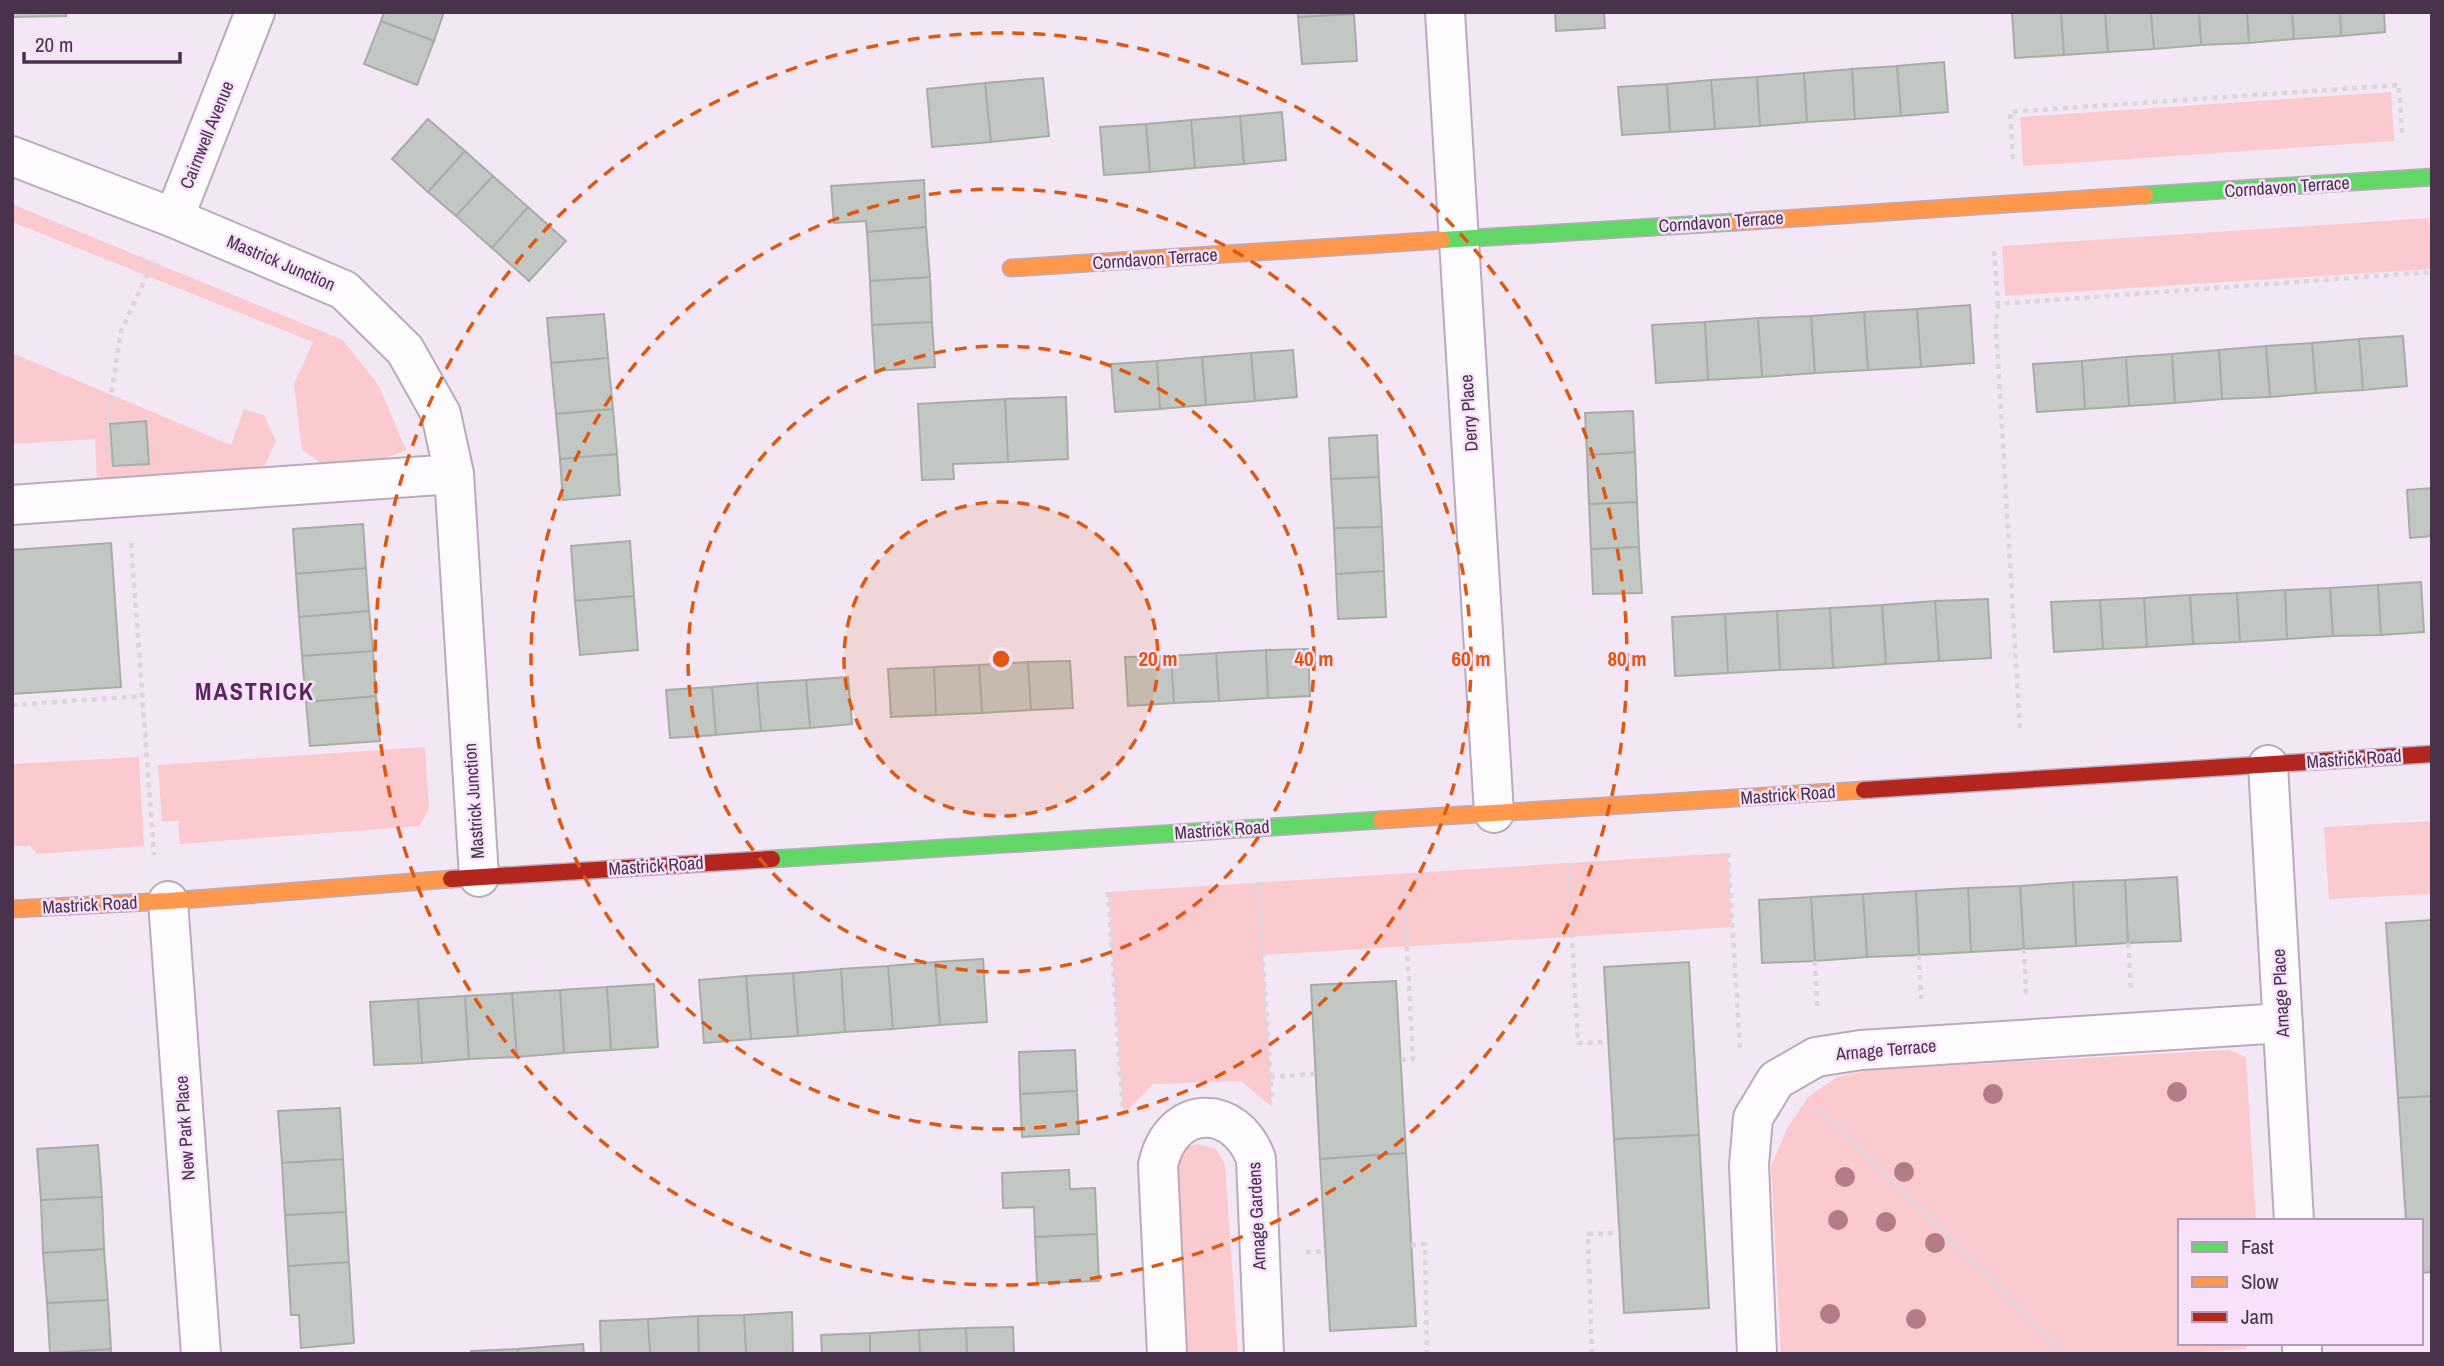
<svg xmlns="http://www.w3.org/2000/svg" width="2444" height="1366" viewBox="0 0 2444 1366" font-family="'Archivo Narrow',sans-serif">
<style>
.green{fill:#facace}
.building{fill:#c3c7c3;stroke:#a6aca6;stroke-width:2}
.lines{fill:none;stroke-linecap:round;stroke-linejoin:round}
.street-casing{stroke:#baaabc;stroke-width:42}
.fast-casing{stroke:#baaabc;stroke-width:19}
.slow-casing{stroke:#baaabc;stroke-width:19}
.jam-casing{stroke:#baaabc;stroke-width:19}
.path{stroke:#dad6dc;stroke-width:4.5;stroke-dasharray:5 5;stroke-linecap:butt}
.street{stroke:#fdfbfe;stroke-width:38}
.fast{stroke:#63d668;stroke-width:16}
.slow{stroke:#ff974d;stroke-width:16}
.jam{stroke:#b3261e;stroke-width:16}
.tree{fill:#b47c84}
.ring{fill:none;stroke:#e0570f;stroke-width:3.5;stroke-dasharray:12 9}
.labels{text-anchor:middle;stroke-width:5;stroke-linejoin:round;paint-order:stroke}
.street-label{font-size:18px;fill:#49324c;stroke:#f8e1fb}
.district-label{font-size:24px;font-weight:bold;letter-spacing:2px;fill:#58275f;stroke:#f8e1fb}
.centre{fill:#e0570f;stroke:#f8e1fb;stroke-width:3.5}
.ring-label{font-size:21px;text-anchor:middle;font-weight:bold;fill:#e0570f;stroke:#f8e1fb;stroke-width:5;stroke-linejoin:round;paint-order:stroke}
</style>
<rect width="100%" height="100%" fill="#f4e7f5"/>
<!-- green -->
<path class="green" d="M2391 92 2394 141 2023 166 2020 117Z
M12 204 343 340 379 386 406 450 383 459 321 463 302 450 294 384 313 342 12 222Z
M2429 218 2432 269 2005 296 2002 246Z
M12 353 231 445 244 409 264 415 276 441 263 469 97 481 95 439 12 444Z
M425 747 429 808 420 826 180 844 178 821H162L158 765Z
M139 757 144 846 37 854 30 846H12V764Z
M2432 821V894L2329 899 2324 827Z
M1728 853 1732 927 1263 955 1272 1107 1241 1081 1153 1084 1123 1115 1108 892Z
M2229 1050 2246 1057 2256 1221H2180V1343H2250L2245 1349 2171 1354H1781L1771 1166 1787 1129 1808 1097 1837 1077 1869 1070Z
M1197 1144 1216 1149 1225 1164 1238 1354H1185L1172 1168 1179 1151Z"/>
<!-- building -->
<path class="building" d="M12 12H66V16L12 17Z
M384 12H444L434 41 381 21Z
M1298 12H1354V14L1298 17Z
M1555 12H1604L1605 28 1556 31Z
M2012 12H2061L2064 55 2015 58Z
M2061 12H2105L2108 52 2064 55Z
M2105 12H2151L2154 49 2108 52Z
M2151 12H2199L2201 45 2154 49Z
M2199 12H2247L2249 43 2201 45Z
M2247 12H2292L2294 39 2249 43Z
M2292 12H2340L2341 36 2294 39Z
M2340 12H2384L2385 32 2341 36Z
M1354 14 1357 61 1302 64 1298 17Z
M381 21 434 41 417 85 364 64Z
M1944 62 1948 112 1901 116 1897 66Z
M1897 66 1901 116 1855 119 1852 69Z
M1852 69 1855 119 1807 122 1804 73Z
M1804 73 1807 122 1760 126 1757 77Z
M1757 77 1760 126 1715 129 1711 80Z
M1043 78 1049 136 991 142 985 83Z
M1711 80 1715 129 1670 132 1667 84Z
M985 83 991 142 932 147 927 89Z
M1667 84 1670 132 1622 135 1618 87Z
M1282 112 1286 160 1244 164 1240 116Z
M1240 116 1244 164 1195 168 1191 120Z
M428 119 465 151 428 192 392 159Z
M1191 120 1195 168 1150 172 1146 124Z
M1146 124 1150 172 1104 175 1100 127Z
M465 151 493 176 456 216 428 192Z
M493 176 528 207 492 248 456 216Z
M924 180 926 227 867 232 866 221 834 223 831 186Z
M528 207 566 241 529 281 492 248Z
M926 227 930 277 870 281 867 232Z
M930 277 932 322 872 325 870 281Z
M1970 305 1974 363 1921 367 1917 309Z
M1917 309 1921 367 1868 370 1864 312Z
M1864 312 1868 370 1815 373 1811 316Z
M604 314 608 358 551 363 547 318Z
M1811 316 1815 373 1762 377 1758 318Z
M1758 318 1762 377 1708 380 1705 322Z
M932 322 935 367 875 371 872 325Z
M1705 322 1708 380 1656 383 1652 325Z
M2403 336 2407 386 2363 390 2359 339Z
M2359 339 2363 390 2316 393 2312 343Z
M2312 343 2316 393 2270 397 2266 346Z
M2266 346 2270 397 2222 399 2219 350Z
M1293 350 1297 397 1255 401 1251 353Z
M2219 350 2222 399 2175 403 2172 354Z
M1251 353 1255 401 1206 405 1202 357Z
M2172 354 2175 403 2129 406 2126 357Z
M1202 357 1206 405 1160 409 1157 361Z
M2126 357 2129 406 2085 409 2082 361Z
M608 358 613 409 556 414 551 363Z
M1157 361 1160 409 1115 412 1111 364Z
M2082 361 2085 409 2037 412 2033 364Z
M1066 397 1068 459 1008 462 1005 399Z
M1005 399 1008 462 953 464 954 479 922 480 918 404Z
M613 409 617 454 560 459 556 414Z
M1633 411 1635 452 1587 455 1585 413Z
M146 421 149 464 113 466 110 424Z
M1377 435 1379 477 1331 479 1329 438Z
M1635 452 1637 502 1589 504 1587 455Z
M617 454 620 495 563 500 560 459Z
M1379 477 1382 527 1334 528 1331 479Z
M2432 488V536L2410 538 2407 490Z
M1637 502 1639 547 1591 549 1589 504Z
M363 524 366 568 296 574 293 529Z
M1382 527 1384 571 1336 574 1334 528Z
M630 541 634 596 575 601 571 546Z
M111 543 121 687 12 694V550Z
M1639 547 1642 593 1593 594 1591 549Z
M366 568 369 611 299 617 296 574Z
M1384 571 1386 617 1338 619 1336 574Z
M2421 582 2424 632 2381 635 2378 585Z
M2378 585 2381 635 2333 636 2330 588Z
M2330 588 2333 636 2287 639 2285 590Z
M2285 590 2287 639 2240 642 2237 593Z
M2237 593 2240 642 2193 644 2190 595Z
M2190 595 2193 644 2147 647 2144 598Z
M634 596 638 650 580 655 575 601Z
M2144 598 2147 647 2103 649 2100 600Z
M1988 599 1991 658 1939 661 1935 601Z
M2100 600 2103 649 2054 652 2051 602Z
M1935 601 1939 661 1886 664 1882 605Z
M1882 605 1886 664 1833 668 1830 608Z
M1830 608 1833 668 1780 670 1777 611Z
M369 611 373 651 302 656 299 617Z
M1777 611 1780 670 1728 673 1725 614Z
M1725 614 1728 673 1675 676 1672 617Z
M1308 649 1310 696 1268 698 1266 650Z
M1266 650 1268 698 1219 701 1216 653Z
M373 651 376 696 306 702 302 656Z
M1216 653 1219 701 1174 703 1171 656Z
M1171 656 1174 703 1128 706 1125 657Z
M1070 661 1073 708 1031 710 1028 662Z
M1028 662 1031 710 982 713 979 665Z
M979 665 982 713 936 715 934 667Z
M934 667 936 715 891 717 888 669Z
M848 677 852 724 810 728 806 680Z
M806 680 810 728 761 731 757 683Z
M757 683 761 731 716 735 712 687Z
M712 687 716 735 670 738 666 690Z
M376 696 380 741 310 746 306 702Z
M2177 877 2181 941 2128 943 2125 880Z
M2125 880 2128 943 2076 946 2073 882Z
M2073 882 2076 946 2024 949 2020 886Z
M2020 886 2024 949 1971 952 1968 888Z
M1968 888 1971 952 1919 955 1916 891Z
M1916 891 1919 955 1867 957 1863 894Z
M1863 894 1867 957 1815 961 1811 897Z
M1811 897 1815 961 1762 963 1759 900Z
M2432 920V1096L2398 1098 2386 923Z
M983 959 987 1022 940 1025 935 962Z
M935 962 940 1025 893 1029 888 966Z
M1689 962 1699 1135 1614 1139 1604 967Z
M888 966 893 1029 845 1032 841 969Z
M841 969 845 1032 798 1036 793 973Z
M793 973 798 1036 751 1039 746 976Z
M746 976 751 1039 704 1043 699 980Z
M1396 981 1406 1153 1320 1159 1311 985Z
M654 984 658 1047 611 1050 607 987Z
M607 987 611 1050 564 1053 560 990Z
M560 990 564 1053 517 1057 512 993Z
M512 993 517 1057 469 1059 465 996Z
M465 996 469 1059 422 1063 418 999Z
M418 999 422 1063 374 1065 370 1002Z
M1075 1050 1077 1091 1020 1094 1019 1052Z
M1077 1091 1079 1134 1022 1137 1020 1094Z
M2432 1096V1272L2421 1273V1221H2406L2398 1098Z
M340 1108 343 1159 282 1163 278 1111Z
M1699 1135 1709 1308 1624 1313 1614 1139Z
M98 1145 102 1197 41 1200 37 1149Z
M1406 1153 1416 1326 1330 1331 1320 1159Z
M343 1159 346 1212 285 1215 282 1163Z
M1069 1170 1070 1189 1095 1188 1097 1234 1035 1237 1034 1207 1003 1208 1002 1173Z
M102 1197 104 1249 43 1253 41 1200Z
M346 1212 349 1262 288 1266 285 1215Z
M1097 1234 1099 1281 1037 1283 1035 1237Z
M104 1249 108 1300 47 1303 43 1253Z
M349 1262 354 1343 301 1348 299 1315H291L288 1266Z
M108 1300 111 1349 50 1353 47 1303Z
M792 1312 793 1354H746L744 1315Z
M744 1315 746 1354H699L698 1316Z
M698 1316 699 1354H650L648 1319Z
M648 1319 650 1354H601L600 1321Z
M1013 1327 1014 1354H967L966 1328Z
M966 1328 967 1354H920L919 1330Z
M919 1330 920 1354H870V1333Z
M870 1333V1354H822L821 1335Z
M583 1344 584 1354H518V1349Z
M111 1349V1354H50V1353Z
M518 1349V1354H471V1351Z"/>
<g class="lines">
<defs>
<path id="street" d="M1445 12 1494 813
M12 156 174 218 344 290 405 350 441 414 454 474 479 877
M174 218 255 12
M12 505 454 474
M2268 765 2294 1221
M168 901 201 1354
M2302 1343V1354
M1167 1354 1158 1165C1171 1104 1235 1102 1256 1159L1264 1354
M1757 1354 1749 1165 1753 1118 1776 1080 1816 1057 1861 1050 2283 1023"/>
<path id="fast" d="M2145 195 2432 177
M1442 240 1736 222
M772 859 1381 820"/>
<path id="slow" d="M1736 222 2145 195
M1011 268 1442 240
M1381 820 1864 790
M12 909 168 901 451 879"/>
<path id="jam" d="M1864 790 2432 754
M451 879 772 859"/>
</defs>
<!-- street casing -->
<use href="#street" class="street-casing"/>
<!-- fast casing -->
<use href="#fast" class="fast-casing"/>
<!-- slow casing -->
<use href="#slow" class="slow-casing"/>
<!-- jam casing -->
<use href="#jam" class="jam-casing"/>
<!-- path -->
<path class="path" d="M2013 159 2010 112 2399 85 2402 133
M1994 251 1998 304 2432 272
M1998 304 1996 327 2020 732
M109 452 107 421 121 331 154 260
M131 543 154 855
M12 705 143 696
M1728 853 1740 1050
M1568 863 1578 1043 1608 1042
M1258 882 1272 1099
M1108 892 1123 1115
M2128 943 2131 988
M2024 949 2026 994
M1919 955 1921 999
M1815 961 1817 1009
M1401 1060 1413 1059 1403 873
M1270 1077 1316 1074
M1819 1108 2065 1354
M1411 1245 1425 1244 1427 1354
M1306 1252 1326 1251
M1592 1354 1588 1234 1619 1233"/>
<!-- street -->
<use href="#street" class="street"/>
<!-- fast -->
<use href="#fast" class="fast"/>
<!-- slow -->
<use href="#slow" class="slow"/>
<!-- jam -->
<use href="#jam" class="jam"/>
</g>
<!-- trees -->
<g class="tree">
<circle cx="2177" cy="1092" r="10"/>
<circle cx="1993" cy="1094" r="10"/>
<circle cx="1904" cy="1172" r="10"/>
<circle cx="1845" cy="1177" r="10"/>
<circle cx="1838" cy="1220" r="10"/>
<circle cx="1886" cy="1222" r="10"/>
<circle cx="1935" cy="1243" r="10"/>
<circle cx="1830" cy="1314" r="10"/>
<circle cx="1916" cy="1319" r="10"/>
</g>
<!-- distance rings -->
<circle cx="1001" cy="659" r="157" fill="#e0570f" fill-opacity=".12"/>
<g class="ring">
<circle cx="1001" cy="659" r="157"/>
<circle cx="1001" cy="659" r="313"/>
<circle cx="1001" cy="659" r="470"/>
<circle cx="1001" cy="659" r="626"/>
</g>
<g class="labels">
<!-- street labels -->
<g class="street-label">
<text transform="translate(207 135) rotate(-68)" y="6">Cairnwell Avenue</text>
<text transform="translate(2287 187) rotate(-4)" y="6">Corndavon Terrace</text>
<text transform="translate(1721 222) rotate(-4)" y="6">Corndavon Terrace</text>
<text transform="translate(1155 259) rotate(-4)" y="6">Corndavon Terrace</text>
<text transform="translate(281 263) rotate(23)" y="6">Mastrick Junction</text>
<text transform="translate(1469 413) rotate(-94)" y="6">Derry Place</text>
<text transform="translate(2354 759) rotate(-4)" y="6">Mastrick Road</text>
<text transform="translate(1788 795) rotate(-4)" y="6">Mastrick Road</text>
<text transform="translate(474 801) rotate(-94)" y="6">Mastrick Junction</text>
<text transform="translate(1222 830) rotate(-4)" y="6">Mastrick Road</text>
<text transform="translate(656 866) rotate(-4)" y="6">Mastrick Road</text>
<text transform="translate(90 905) rotate(-3)" y="6">Mastrick Road</text>
<text transform="translate(2281 993) rotate(-93)" y="6">Arnage Place</text>
<text transform="translate(1886 1050) rotate(-5)" y="6">Arnage Terrace</text>
<text transform="translate(185 1128) rotate(-94)" y="6">New Park Place</text>
<text transform="translate(1257 1216) rotate(-93)" y="6">Arnage Gardens</text>
</g>
<!-- district labels -->
<g class="district-label">
<text x="255" y="700">MASTRICK</text>
</g>
</g>
<circle cx="1001" cy="659" r="10" class="centre"/>
<g class="ring-label">
<text x="1158" y="666">20 m</text>
<text x="1314" y="666">40 m</text>
<text x="1471" y="666">60 m</text>
<text x="1627" y="666">80 m</text>
</g>
<!-- border -->
<rect width="2444" height="1366" fill="none" stroke="#49324c" stroke-width="28"/>
<!-- legend -->
<rect x="2178" y="1219" width="245" height="126" fill="#f8e1fb" stroke="#b29bb5" stroke-width="2"/>
<rect x="2192" y="1242" width="35" height="10" fill="#63d668" stroke="#b29bb5" stroke-width="2"/>
<text x="2241" y="1254" font-size="21" fill="#49324c">Fast</text>
<rect x="2192" y="1277" width="35" height="10" fill="#ff974d" stroke="#b29bb5" stroke-width="2"/>
<text x="2241" y="1289" font-size="21" fill="#49324c">Slow</text>
<rect x="2192" y="1312" width="35" height="10" fill="#b3261e" stroke="#b29bb5" stroke-width="2"/>
<text x="2241" y="1324" font-size="21" fill="#49324c">Jam</text>
<!-- scale -->
<path d="M24 52v10h156v-10" fill="none" stroke="#49324c" stroke-width="3.5"/>
<text x="35" y="52" font-size="21" fill="#49324c" stroke="#f8e1fb" stroke-width="5" paint-order="stroke">20 m</text>
</svg>
